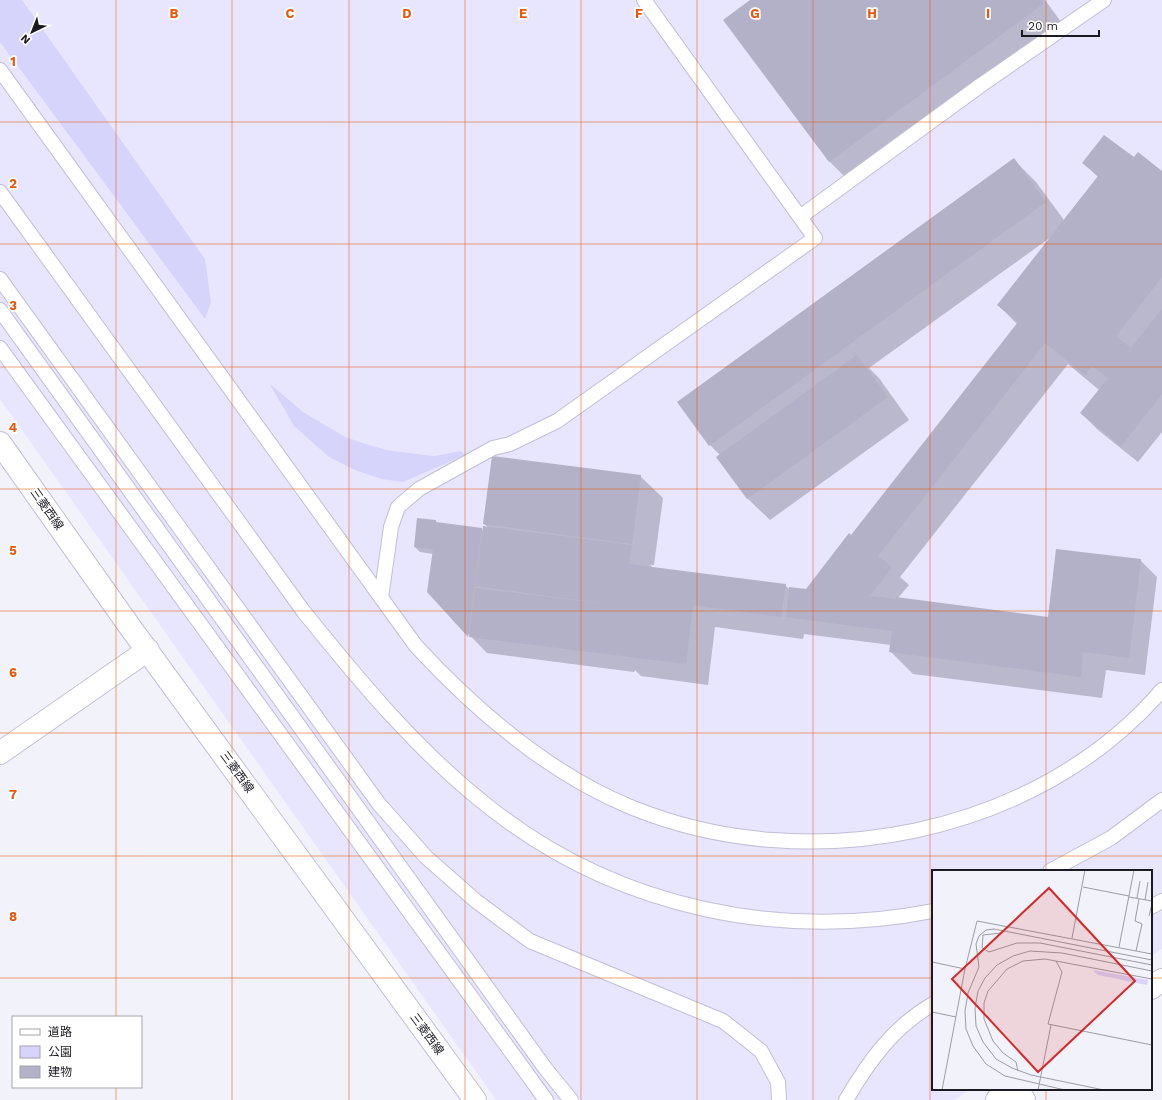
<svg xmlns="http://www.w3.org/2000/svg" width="1162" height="1100" viewBox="0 0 1162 1100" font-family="'Work Sans','Noto Sans JP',sans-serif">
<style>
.built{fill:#e8e6ff}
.green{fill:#d7d4fc}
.shadow{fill:#0003}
.building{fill:#b2b1c7}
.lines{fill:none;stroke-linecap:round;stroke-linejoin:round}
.lane-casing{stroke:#c1bfd5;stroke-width:16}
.street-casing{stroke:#c1bfd5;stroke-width:24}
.secondary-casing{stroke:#c1bfd5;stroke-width:24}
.lane{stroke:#fff;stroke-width:14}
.street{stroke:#fff;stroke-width:22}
.secondary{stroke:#fff;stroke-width:22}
.grid{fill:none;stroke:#e8590c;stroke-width:1;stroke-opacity:0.55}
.labels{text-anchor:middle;stroke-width:3.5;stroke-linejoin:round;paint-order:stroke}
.street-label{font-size:12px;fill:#1b1a22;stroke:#fff}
.inset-road{fill:none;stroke:#9c9ca4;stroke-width:1}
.view{fill:#d62828;fill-opacity:0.15;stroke:#d62828;stroke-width:2}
.inset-edge{fill:none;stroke:#1b1a22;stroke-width:2}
.grid-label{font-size:13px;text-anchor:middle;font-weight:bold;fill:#e8590c;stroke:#fff;stroke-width:3.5;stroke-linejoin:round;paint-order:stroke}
</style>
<rect width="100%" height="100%" fill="#f2f2fb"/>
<!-- built -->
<path class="built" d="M0 0H1162V949L1151 957V871H933V1089H970L955 1100H496L0 399Z"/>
<!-- green -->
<path class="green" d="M0 0H22L205 259 211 302 205 319 0 42Z
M269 383 303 412 345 437 366 444 386 450 434 456 461 451 465 455 403 482 381 479 355 470 329 457 294 426Z"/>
<!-- shadow -->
<path class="shadow" d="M751 0H1045L1064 26 852 184 830 162 724 20Z
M1134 159 1162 172V432L1138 462 1098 430 1081 413 1099 390 1068 364 900 577 909 585 898 598 1049 618 1140 560 1157 577 1145 675 1106 670 1102 698 913 674 891 652V645L804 634 803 639 715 627 708 685 641 676 635 670 634 672 487 653 428 592 433 554 420 552 415 547 436 521 437 523 481 529 483 531 488 527 484 524 640 476 663 498 654 565H650L653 568 785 585 790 590H807L856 540 1018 325 998 305 1051 237 869 368 879 378 909 420 770 520 747 498 720 455 710 445 1014 160 1036 182 1064 220 1098 177 1084 163Z"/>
<!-- building -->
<path class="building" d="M750 0H1040L1043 4 829 162 723 20Z
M1104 135 1134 157 1138 152 1162 171V277L1116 336 1131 348 1162 309V394L1121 446 1080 413 1108 378 1092 366 1085 375 1045 343 878 556 892 567 870 596 896 599V597L1048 617 1056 549 1141 559 1129 658 1083 652 1081 677 889 652 892 631 786 617 789 587 806 589 849 533 851 535 1018 322 997 305 1098 176 1082 163Z
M1014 158 1046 202 709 446 677 402Z
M857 355 888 397 747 499 716 457Z
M492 456 641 475 632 544 483 524Z
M417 518 436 520 435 528 436 522 482 528 468 637 427 592 433 549 414 547Z
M483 526 632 545 629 564 786 584 781 617 693 605 686 664 469 637 475 588 624 606 475 586Z"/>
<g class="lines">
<defs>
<path id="lane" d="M0 70 416 646C477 712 549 774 633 808 809 879 1036 836 1162 690
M0 192 304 612C361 683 421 755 494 811 619 908 779 941 933 911
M800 217 981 85 1104 0
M0 279 379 804 426 857 476 901 530 941 723 1021 761 1051 778 1082 779 1100
M0 310 545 1068 571 1100
M0 348 546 1100
M381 598 391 527 398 507 419 489 493 448 510 444 557 421 815 238 644 0
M1050 871 1111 838 1162 800
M1151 907 1162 901
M846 1100C869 1061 893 1027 933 1004"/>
<path id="street" d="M0 443 130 627 475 1100
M0 753 148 650
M1017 1089 1024 1100"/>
<path id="secondary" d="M1151 988 1162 980
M997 1100 1012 1089"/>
</defs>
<!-- lane casing -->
<use href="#lane" class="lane-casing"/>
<!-- street casing -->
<use href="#street" class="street-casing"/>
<!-- secondary casing -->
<use href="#secondary" class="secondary-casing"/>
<!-- lane -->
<use href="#lane" class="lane"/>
<!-- street -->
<use href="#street" class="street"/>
<!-- secondary -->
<use href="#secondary" class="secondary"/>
</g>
<!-- grid -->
<path class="grid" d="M116 0V1017M232 0V1100M349 0V1100M465 0V1100M581 0V1100M697 0V1100M813 0V1100M930 0V1100M1046 0V871M0 122H1162M0 244H1162M0 367H1162M0 489H1162M0 611H1162M0 733H1162M0 856H1162M0 978H933M1151 978H1162M116 1087V1100M1046 1089V1100"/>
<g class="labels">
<!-- street labels -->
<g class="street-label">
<text transform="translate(47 509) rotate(55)" y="4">三菱西線</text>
<text transform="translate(237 772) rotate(54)" y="4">三菱西線</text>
<text transform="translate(427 1034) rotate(54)" y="4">三菱西線</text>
</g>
</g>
<!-- overview -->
<g transform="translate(932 870)">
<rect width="220" height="220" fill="#f2f2fb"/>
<path d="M161 100 216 110 215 115 166 105Z" fill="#d7d4fc"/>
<path class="inset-road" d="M151 17 197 26M197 27 220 31M205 28 208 11M213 30 216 12M217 46 220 34M69 63 51 65 50 78 57 82 85 73H108L220 95M140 68 153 0M187 77 202 0M204 81 210 54 203 51 207 29M124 91 130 102 116 154 220 175M0 92 33 99M0 142 24 147M86 201 84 192 71 183 61 171 52 149V133L56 121 75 99 91 91 113 89 220 109M10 220 33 99 45 51 220 84M106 220 119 155M133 220 73 206 54 194 41 176 34 159 33 141 36 123 47 97 44 74 47 66 54 60 62 59 220 90M172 220 99 205 80 198 64 189 51 172 44 156 43 138 46 121 53 108 65 95 81 86 98 81 130 83 220 101"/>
<path class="view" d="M117 18 203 111 106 202 20 109Z"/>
<rect width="220" height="220" class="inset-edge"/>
</g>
<g class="grid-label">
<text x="174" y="18">B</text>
<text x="290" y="18">C</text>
<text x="407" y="18">D</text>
<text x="523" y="18">E</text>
<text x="639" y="18">F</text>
<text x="755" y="18">G</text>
<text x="872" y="18">H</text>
<text x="988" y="18">I</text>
<text x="13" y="66">1</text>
<text x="13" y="188">2</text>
<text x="13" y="310">3</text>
<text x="13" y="432">4</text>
<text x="13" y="555">5</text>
<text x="13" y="677">6</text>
<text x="13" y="799">7</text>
<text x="13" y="921">8</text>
</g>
<!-- legend -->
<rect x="12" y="1016" width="130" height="72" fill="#ffffff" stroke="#a4a3a7"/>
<rect x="20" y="1029" width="20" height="6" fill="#ffffff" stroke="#a4a3a7"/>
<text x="48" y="1036" font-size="12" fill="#1b1a22">道路</text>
<rect x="20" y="1046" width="20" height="12" fill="#d7d4fc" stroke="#a4a3a7"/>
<text x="48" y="1056" font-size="12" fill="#1b1a22">公園</text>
<rect x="20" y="1066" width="20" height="12" fill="#b2b1c7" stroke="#a4a3a7"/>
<text x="48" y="1076" font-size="12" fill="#1b1a22">建物</text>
<!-- north arrow -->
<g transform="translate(32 32) rotate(223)" stroke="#ffffff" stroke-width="3" paint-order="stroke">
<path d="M0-3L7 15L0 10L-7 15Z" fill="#1b1a22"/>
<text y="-6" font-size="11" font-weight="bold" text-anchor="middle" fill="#1b1a22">N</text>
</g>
<!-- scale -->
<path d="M1022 30v6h77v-6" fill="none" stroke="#1b1a22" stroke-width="2"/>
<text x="1028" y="30" font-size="12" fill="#1b1a22" stroke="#ffffff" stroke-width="3" paint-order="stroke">20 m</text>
</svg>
